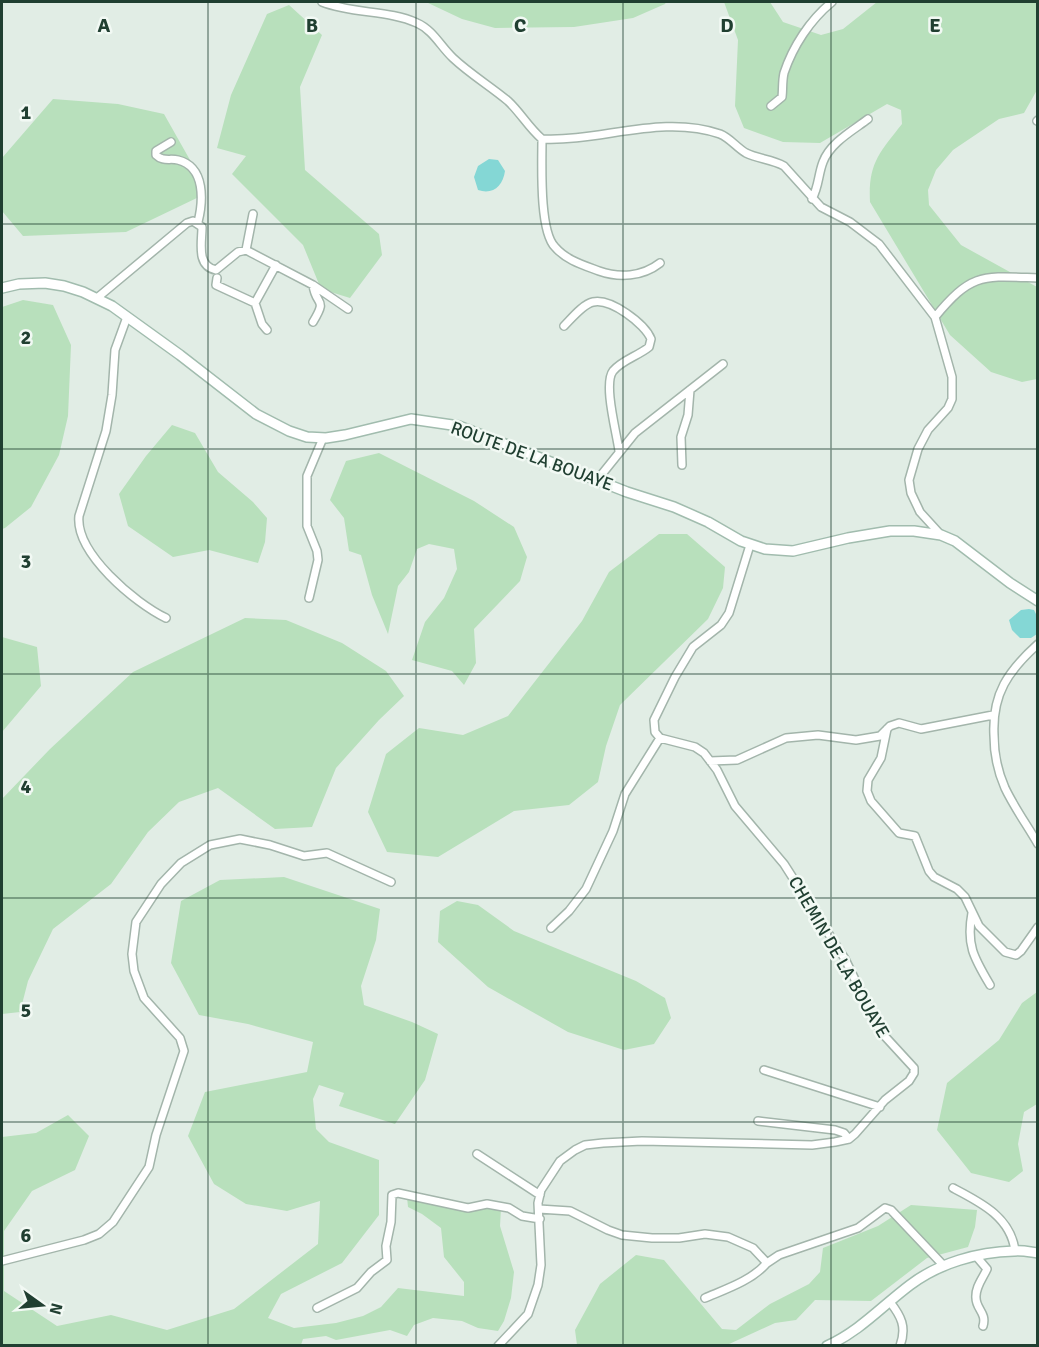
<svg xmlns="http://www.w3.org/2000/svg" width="1039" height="1347" viewBox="0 0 1039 1347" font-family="Signika,sans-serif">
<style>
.green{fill:#b8e0bc}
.water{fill:#84d7d5}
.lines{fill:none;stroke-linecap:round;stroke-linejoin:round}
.minor-casing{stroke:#a3b5ab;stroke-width:10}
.secondary-casing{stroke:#a1bcae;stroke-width:12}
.minor{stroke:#fff;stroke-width:7}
.secondary{stroke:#fff;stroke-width:9}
.grid{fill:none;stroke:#203f31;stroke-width:1.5;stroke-opacity:0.55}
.labels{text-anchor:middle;stroke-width:5;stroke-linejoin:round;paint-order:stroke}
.street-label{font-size:18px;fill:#203f31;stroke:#f2f9f4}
.grid-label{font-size:20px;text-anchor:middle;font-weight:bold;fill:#203f31;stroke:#f2f9f4;stroke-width:5;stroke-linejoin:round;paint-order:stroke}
</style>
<rect width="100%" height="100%" fill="#e1ede5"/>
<!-- green -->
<path class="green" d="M426 2H666L665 4 633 18 574 27 495 28 462 19Z
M724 2H770L783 22 821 35 843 29 877 2H1037V90L1024 113 999 119 953 150 936 170 928 190 929 205 961 245 1037 287V379L1022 382 991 372 950 335 870 202C868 164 879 153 902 124L901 110 887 104 820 143 783 142 744 128 735 106 738 40Z
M289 5 322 35 300 87 305 170 379 234 382 255 350 298 321 289 303 245 232 174 246 156 217 148 231 95 267 14Z
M53 99 118 104 164 114 190 160 201 196 126 232 23 236 2 211V158Z
M23 300 53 305 71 345 68 416 59 455 31 507 5 528 2 529V307Z
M172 425 195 433 218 472 253 502 267 518 265 542 258 563 209 550 173 557 128 526 119 494 146 456Z
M379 453 474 501 514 527 527 557 520 581 474 629 476 663 464 685 452 671 412 660 425 622 444 598 457 569 454 549 429 544 417 549 409 572 398 586 388 634 372 595 361 555 349 551 344 518 330 500 346 461Z
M659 534H687L725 567 723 588 708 619 620 705 606 746 598 782 569 805 514 811 438 857 387 852 368 812 386 754 419 728 463 735 508 716 582 621 609 572Z
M245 618 286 620 342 643 386 671 404 696 379 720 336 768 312 827 275 829 218 788 179 802 148 832 111 884 53 929 28 981 20 1012 2 1014V799L50 749 133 672Z
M2 637 37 647 41 686 2 732Z
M284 877 380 909 376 940 361 986 364 1005 412 1022 438 1034 425 1080 395 1124 339 1106 344 1093 319 1085 313 1099 316 1129 329 1142 379 1160V1215L342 1263 281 1294 268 1318 294 1328 336 1323 363 1316 381 1307 398 1288 464 1296V1282L444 1257 441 1228 422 1214 408 1207 407 1197 450 1207 487 1206 501 1208 500 1226 514 1272 511 1298 504 1321 498 1331 478 1328 462 1321 433 1318 414 1325 407 1336 390 1330 336 1340 326 1336 303 1339 301 1345 2 1346V1137L36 1133 68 1115 89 1136 75 1170 32 1191 4 1231V1291L57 1326 111 1315 167 1330 234 1309 318 1244 320 1201 287 1211 246 1204 214 1184 188 1136 205 1092 307 1072 313 1042 248 1024 199 1015 171 963 181 901 220 880Z
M457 901 478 905 514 931 636 981 665 998 671 1018 654 1044 624 1050 568 1032 488 987 438 942 440 911Z
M1037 992V1104L1024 1112 1018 1144 1023 1171 1009 1182 971 1173 937 1130 947 1083 999 1040 1022 1003Z
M911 1205 977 1210 975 1227 968 1247 927 1258 871 1301 815 1300 796 1320 775 1323 727 1345H577L575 1330 600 1284 636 1255 664 1260 722 1329 736 1330 770 1304 809 1284 820 1272 823 1248 878 1226Z"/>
<!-- water -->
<path class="water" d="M489 159 498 160 505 171C503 186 493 195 478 190L474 177 478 166Z
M1029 609 1034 610 1037 616V634L1031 638H1020L1012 630 1009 620 1021 610Z"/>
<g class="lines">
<defs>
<path id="minor" d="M322 2C353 14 389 10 417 23 433 30 441 47 453 58 470 74 490 86 508 101 520 112 529 128 542 139 600 142 662 114 720 134 730 138 736 147 746 153 758 159 772 159 784 166L821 207 850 222 879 244 935 317 952 377V399L948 408 928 430 918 449 909 480 911 493 920 512 941 535
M771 106 782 97C783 89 782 82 784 73 793 46 810 20 832 2
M1037 121 1038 120
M542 139C542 163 539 231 555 247 566 260 583 265 599 271 619 278 642 277 660 263
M171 142 156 151V155C163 162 170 158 178 160 206 167 203 202 198 222
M812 199C819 186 818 175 823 162 830 143 852 131 868 119
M246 250 253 214
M217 278 216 285 255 303 276 265
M97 298 187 223 193 221 202 227C202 243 196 266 216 270L238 252 246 250 313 285 348 309
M255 303 262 324 267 330
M127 317 115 350 112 395 106 431 79 516C75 553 135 603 166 618
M935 317C972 272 983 276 1038 278
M313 322C328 297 316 307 313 285
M564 326C571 319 583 304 593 302 611 298 645 324 651 339L649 347C638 356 622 360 613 371 603 384 617 434 619 451
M682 465 681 437 688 415 690 390
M598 479 635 433 723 364
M309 598 318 560 317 551 307 526V476L323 438
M1038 644C1008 671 992 694 994 735 994 754 997 770 1005 788 1014 807 1027 825 1038 844
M887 729 881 758 868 780 867 791 871 801 899 833 915 836 929 871 934 877 957 889 965 897 979 926 1005 952 1016 955 1021 951 1038 927
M710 761 737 760 786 738 818 735 856 740 880 736 890 726 899 723 921 729 993 715
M972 913C966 945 974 958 990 985
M551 928 569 911 586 889 613 831 625 794 660 738
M764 1070 880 1107
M758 1121 835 1130 844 1133 849 1139
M477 1154 540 1195
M953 1188C980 1202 1011 1217 1015 1251
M539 1209 570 1211 608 1230 622 1235 652 1238H679L705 1234 728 1237 753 1248 767 1263 779 1255 858 1228 885 1208 891 1210 944 1266
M976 1256 987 1269C983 1278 975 1287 976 1298 976 1309 987 1313 983 1326
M2 1261 84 1240 99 1234 113 1222 149 1167 156 1135 184 1051 180 1038 144 998 134 971 132 954 136 922 161 884 181 863 210 845 240 839 270 845 304 856 327 853 391 882
M705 1298C726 1289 751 1281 767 1263
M890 1302C901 1316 907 1327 900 1346
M317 1308 357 1288 371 1272 387 1260 386 1246 391 1222 392 1195 398 1193 468 1208 487 1204 509 1208 522 1216 540 1219
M498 1346 528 1314 538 1285 541 1265 538 1203 541 1190 560 1161 575 1150 585 1145 603 1143 642 1141 812 1145 835 1142 849 1139 855 1134 885 1100 909 1081 914 1073V1068L880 1031 845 959 814 911 784 864 735 806 717 770 704 753 695 747 660 738 655 732 654 720 675 677 693 647 721 625 729 613 750 545"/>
<path id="secondary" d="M2 288 19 284 45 283 64 286 83 292 112 306 180 355 256 414 289 431 307 437 326 438 345 435 411 419 459 426 627 492 674 507 708 522 741 541 765 549 793 551 848 538 890 531H914L941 535 955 541 1010 583 1038 601
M827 1346C860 1331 882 1306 910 1285 939 1263 978 1252 1014 1251 1022 1250 1030 1252 1038 1253"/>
</defs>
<!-- minor casing -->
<use href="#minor" class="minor-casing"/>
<!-- secondary casing -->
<use href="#secondary" class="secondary-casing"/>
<!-- minor -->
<use href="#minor" class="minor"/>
<!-- secondary -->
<use href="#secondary" class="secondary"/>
</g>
<!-- grid -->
<path class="grid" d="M208 2V1346M416 2V1346M623 2V1346M831 2V1346M2 224H1038M2 449H1038M2 674H1038M2 898H1038M2 1122H1038"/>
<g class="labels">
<!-- street labels -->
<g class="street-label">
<text transform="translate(532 456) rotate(20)" y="6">ROUTE DE LA BOUAYE</text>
<text transform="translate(839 957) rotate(60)" y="6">CHEMIN DE LA BOUAYE</text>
</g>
</g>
<g class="grid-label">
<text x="104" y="32">A</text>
<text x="312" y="32">B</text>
<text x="520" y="32">C</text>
<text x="727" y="32">D</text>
<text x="935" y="32">E</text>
<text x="26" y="119">1</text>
<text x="26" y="344">2</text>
<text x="26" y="568">3</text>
<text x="26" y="793">4</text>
<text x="26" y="1017">5</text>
<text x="26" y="1242">6</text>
</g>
<!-- border -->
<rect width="1039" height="1347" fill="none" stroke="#203f31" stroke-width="6"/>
<!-- north arrow -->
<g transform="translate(42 1305) rotate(105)" stroke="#f2f9f4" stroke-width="4.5" paint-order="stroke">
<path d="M0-4.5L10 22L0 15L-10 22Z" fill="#203f31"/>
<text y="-9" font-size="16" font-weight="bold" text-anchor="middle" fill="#203f31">N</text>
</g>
</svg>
